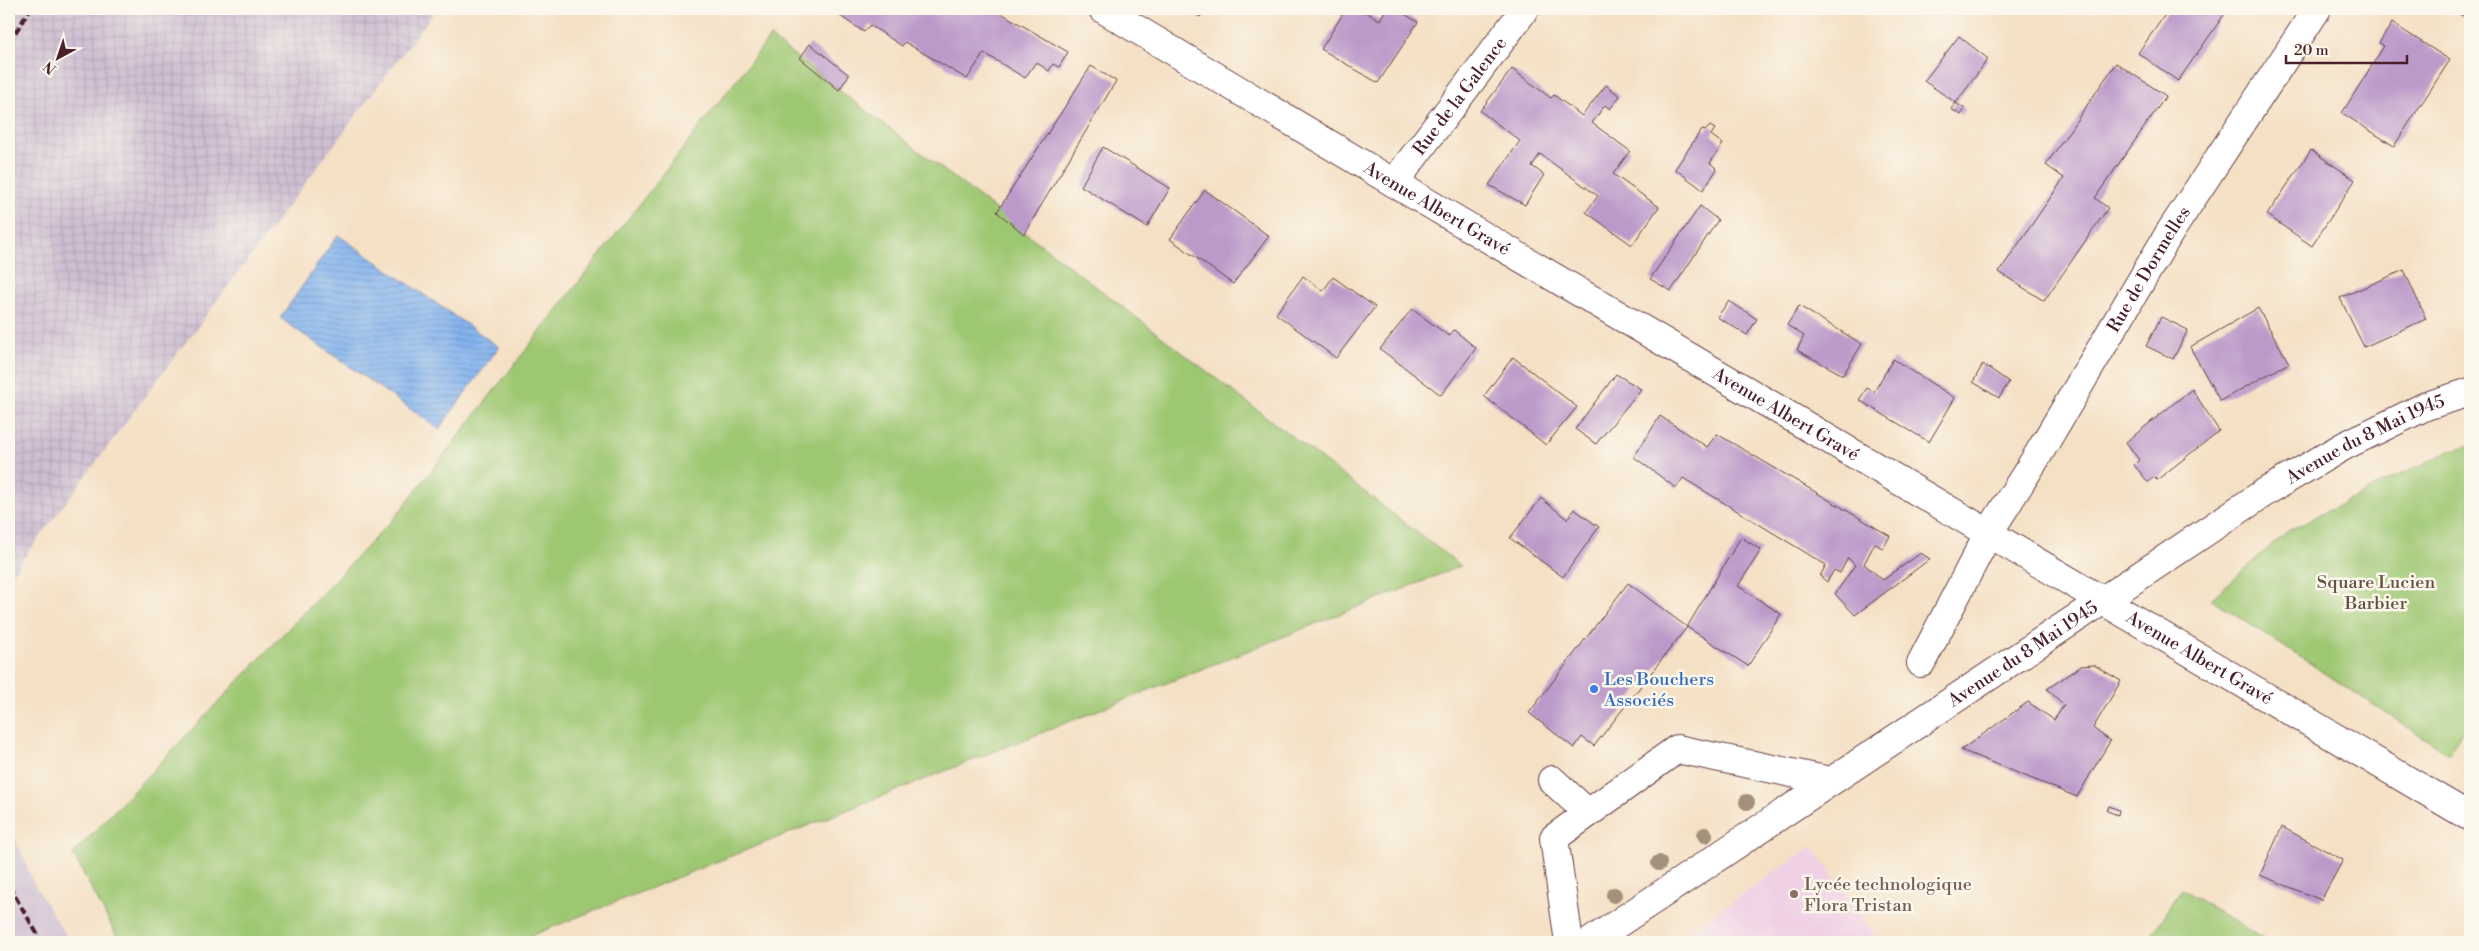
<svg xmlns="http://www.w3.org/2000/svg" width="2479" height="951" viewBox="0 0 2479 951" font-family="'Libre Bodoni',serif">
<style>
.built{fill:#f0d0e5}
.industrial{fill:url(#industrial-grid)}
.railway{fill:#cebed2}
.green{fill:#9ec772;stroke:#74734e}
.water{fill:url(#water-rules);stroke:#666a8d}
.building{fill:#bb9ac9}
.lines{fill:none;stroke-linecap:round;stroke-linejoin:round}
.minor-casing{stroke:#643c42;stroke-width:30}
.major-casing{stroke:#643c42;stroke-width:30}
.minor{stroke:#fff;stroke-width:28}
.major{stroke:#fff;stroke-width:28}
.rail{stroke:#4a1f2b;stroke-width:4;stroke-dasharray:8 4;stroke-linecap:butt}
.tree{fill:#a4917b}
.shop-dot{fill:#3f7fe0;stroke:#fbf7ec;stroke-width:2}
.education-dot{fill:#8d6e63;stroke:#fbf7ec;stroke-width:2}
.labels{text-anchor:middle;stroke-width:5;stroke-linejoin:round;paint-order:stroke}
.street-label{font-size:18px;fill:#4a1f2b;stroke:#fbf7ec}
.park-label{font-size:18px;fill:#635140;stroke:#fbf7ec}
.shop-label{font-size:18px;fill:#366cbe;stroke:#fbf7ec;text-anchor:start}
.education-label{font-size:18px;fill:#785e54;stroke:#fbf7ec;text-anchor:start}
</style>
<defs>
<pattern id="industrial-grid" width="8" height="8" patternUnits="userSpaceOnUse" patternTransform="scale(1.25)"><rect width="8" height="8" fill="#cebed2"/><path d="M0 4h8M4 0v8" fill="none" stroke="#b2a3b4"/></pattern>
<pattern id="water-rules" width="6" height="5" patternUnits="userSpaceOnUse" patternTransform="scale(1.25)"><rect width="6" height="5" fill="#83b4ef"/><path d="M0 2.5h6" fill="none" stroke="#6d92c2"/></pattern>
</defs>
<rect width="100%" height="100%" fill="#fbf7ec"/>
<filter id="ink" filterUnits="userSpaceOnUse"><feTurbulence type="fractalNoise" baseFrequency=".02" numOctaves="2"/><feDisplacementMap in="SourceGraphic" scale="10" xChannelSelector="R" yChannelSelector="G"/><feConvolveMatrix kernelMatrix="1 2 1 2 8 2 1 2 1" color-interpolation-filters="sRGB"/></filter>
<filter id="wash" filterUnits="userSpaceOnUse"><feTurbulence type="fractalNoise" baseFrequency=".0096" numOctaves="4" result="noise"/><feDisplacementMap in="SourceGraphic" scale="20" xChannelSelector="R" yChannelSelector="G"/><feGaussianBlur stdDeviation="1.12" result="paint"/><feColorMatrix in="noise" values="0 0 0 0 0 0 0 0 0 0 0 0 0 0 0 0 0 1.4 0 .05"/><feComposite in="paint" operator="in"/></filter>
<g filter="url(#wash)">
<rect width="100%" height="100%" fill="#f4e0c4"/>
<!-- built -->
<path class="built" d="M1812 846 1879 942H1674Z"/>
<!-- industrial -->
<path class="industrial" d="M9 9H436L9 578Z"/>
<!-- railway -->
<path class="railway" d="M9 823 34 884 70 942H9Z"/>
<!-- green -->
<path class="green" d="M770 37 1461 566 515 942H120L73 854 397 515Z
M2470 445V717L2449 754 2211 599 2289 530 2449 451Z
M2182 889 2268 942H2147Z"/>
<!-- water -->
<path class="water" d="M338 235 499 347 439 429 280 318Z"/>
<g id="blocks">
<!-- building -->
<path class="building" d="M836 9H994L1068 52 1059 67 1053 64 1049 71 1036 62 1025 78 984 53 967 79 905 42 902 46 870 25 864 32 834 12Z
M1187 9H1207L1200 17Z
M1346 9H1360L1380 20 1386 9H1396L1418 22 1378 83 1321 49Z
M2169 9H2228L2178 81 2138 53Z
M2451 9H2470V20Z
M2392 23 2450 60 2394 146 2342 113 2384 46 2379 43Z
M1959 36 1988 59 1956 103 1965 109 1961 115 1951 109 1956 103 1924 81Z
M810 44 849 75 839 90 800 58Z
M2116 63 2166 96 2095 198 2108 208 2044 301 1999 272 2064 178 2046 165Z
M1091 66 1116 81 1024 234 997 212Z
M1512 69 1551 98 1554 95 1582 116 1606 85 1620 96 1610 109 1605 105 1592 123 1630 151 1613 174 1659 207 1632 245 1586 212 1598 196 1540 154 1532 166 1544 175 1525 205 1489 185 1520 141 1480 111Z
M1710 126 1715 129 1711 135 1723 144 1710 163 1717 169 1703 190 1675 169 1702 129 1705 131Z
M1103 147 1170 188 1147 227 1081 186Z
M2311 150 2355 180 2312 246 2267 215Z
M1205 190 1269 236 1233 284 1170 239Z
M1700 206 1718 220 1671 291 1650 279Z
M2404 270 2426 319 2364 347 2340 298Z
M1303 276 1323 291 1333 277 1375 307 1336 358 1276 314Z
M1729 301 1757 319 1747 335 1717 317Z
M1799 306 1862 344 1843 375 1797 350 1804 336 1787 325Z
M2258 308 2289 363 2220 401 2190 347Z
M1412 309 1449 336 1454 330 1476 348 1441 395 1380 349Z
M2161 317 2188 330 2173 359 2146 346Z
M1513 357 1577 407 1546 445 1484 396Z
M1893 359 1955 398 1929 442 1859 400 1867 388 1874 392Z
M1983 364 2009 382 1999 398 1973 382Z
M1616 374 1641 389 1596 444 1575 429Z
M2192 389 2219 431 2157 480 2154 477 2148 482 2134 465 2139 460 2126 442Z
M1660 416 1707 447 1717 434 1890 536 1883 549 1875 543 1864 564 1883 580 1921 553 1930 559 1855 615 1835 594 1855 565 1848 558 1840 573 1834 570 1827 582 1820 576 1826 565 1683 478 1676 488 1634 457Z
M1541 498 1567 519 1574 509 1599 527 1563 577 1510 538Z
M1741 537 1761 550 1738 586 1781 614 1748 666 1687 627 1594 746 1582 737 1574 748 1529 713 1628 583 1687 627Z
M2094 665 2121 681 2093 728 2110 741 2077 797 1961 750 2028 702 2054 720 2064 705 2047 689 2081 666Z
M2109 806 2119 810 2118 815 2107 811Z
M2282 827 2343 860 2321 900 2260 875Z"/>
</g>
</g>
<g filter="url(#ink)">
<use href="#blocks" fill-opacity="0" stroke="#643c42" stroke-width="1"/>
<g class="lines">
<defs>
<g id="minor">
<path id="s1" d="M1103 9 1394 183 2470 817"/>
<path id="s2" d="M1394 183 1525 9"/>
<path id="s3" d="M1921 663 1988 534 2036 458 2170 232 2317 9"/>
<path d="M1552 780 1588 813"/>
<path d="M1569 942 1554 838 1677 749 1830 781"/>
</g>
<g id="major">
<path id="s4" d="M1590 942 2267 491 2344 446 2426 406 2470 392"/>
</g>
</defs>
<!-- minor casing -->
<use href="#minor" class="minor-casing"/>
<!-- major casing -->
<use href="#major" class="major-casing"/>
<!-- minor -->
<use href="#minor" class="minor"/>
<!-- major -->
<use href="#major" class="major"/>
<!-- rail -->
<path class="rail" d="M9 43 30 9
M9 886 42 942"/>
</g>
<!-- trees -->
<g class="tree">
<circle cx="1747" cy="802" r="8"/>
<circle cx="1705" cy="835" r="8"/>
<circle cx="1659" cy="863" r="8"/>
<circle cx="1614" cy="895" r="8"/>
</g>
</g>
<!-- markers -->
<circle class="shop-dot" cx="1594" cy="689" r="5"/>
<circle class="education-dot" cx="1794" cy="894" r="5"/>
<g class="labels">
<!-- street labels -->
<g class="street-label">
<text dy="6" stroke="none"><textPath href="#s2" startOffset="109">Rue de la Galence</textPath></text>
<text dy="6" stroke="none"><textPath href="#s1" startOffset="389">Avenue Albert Gravé</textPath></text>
<text dy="6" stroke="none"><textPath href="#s3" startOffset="455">Rue de Dormelles</textPath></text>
<text dy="6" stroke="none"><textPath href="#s1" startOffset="794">Avenue Albert Gravé</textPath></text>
<text dy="6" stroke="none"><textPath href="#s4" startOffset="925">Avenue du 8 Mai 1945</textPath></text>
<text dy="6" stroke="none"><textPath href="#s4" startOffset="520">Avenue du 8 Mai 1945</textPath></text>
<text dy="6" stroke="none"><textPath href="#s1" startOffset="1274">Avenue Albert Gravé</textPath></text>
</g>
<!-- park labels -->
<g class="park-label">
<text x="2376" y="588">Square Lucien<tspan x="2376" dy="21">Barbier</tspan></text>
</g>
<!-- shop labels -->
<g class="shop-label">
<text x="1604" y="685">Les Bouchers<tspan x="1604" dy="21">Associés</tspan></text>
</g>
<!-- education labels -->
<g class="education-label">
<text x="1804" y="890">Lycée technologique<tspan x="1804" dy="21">Flora Tristan</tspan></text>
</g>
</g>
<!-- margin -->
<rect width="2479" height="951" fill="none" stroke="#fbf7ec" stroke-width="30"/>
<!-- north arrow -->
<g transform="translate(58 58) rotate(220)" stroke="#fbf7ec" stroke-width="4" paint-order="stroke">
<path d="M0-4L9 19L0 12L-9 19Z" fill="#4a1f2b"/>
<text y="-8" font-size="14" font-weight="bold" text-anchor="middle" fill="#4a1f2b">N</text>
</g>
<!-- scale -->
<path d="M2286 55v8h121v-8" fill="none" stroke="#4a1f2b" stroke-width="2.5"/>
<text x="2294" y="55" font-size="15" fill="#4a1f2b" stroke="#fbf7ec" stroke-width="4" paint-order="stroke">20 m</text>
</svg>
